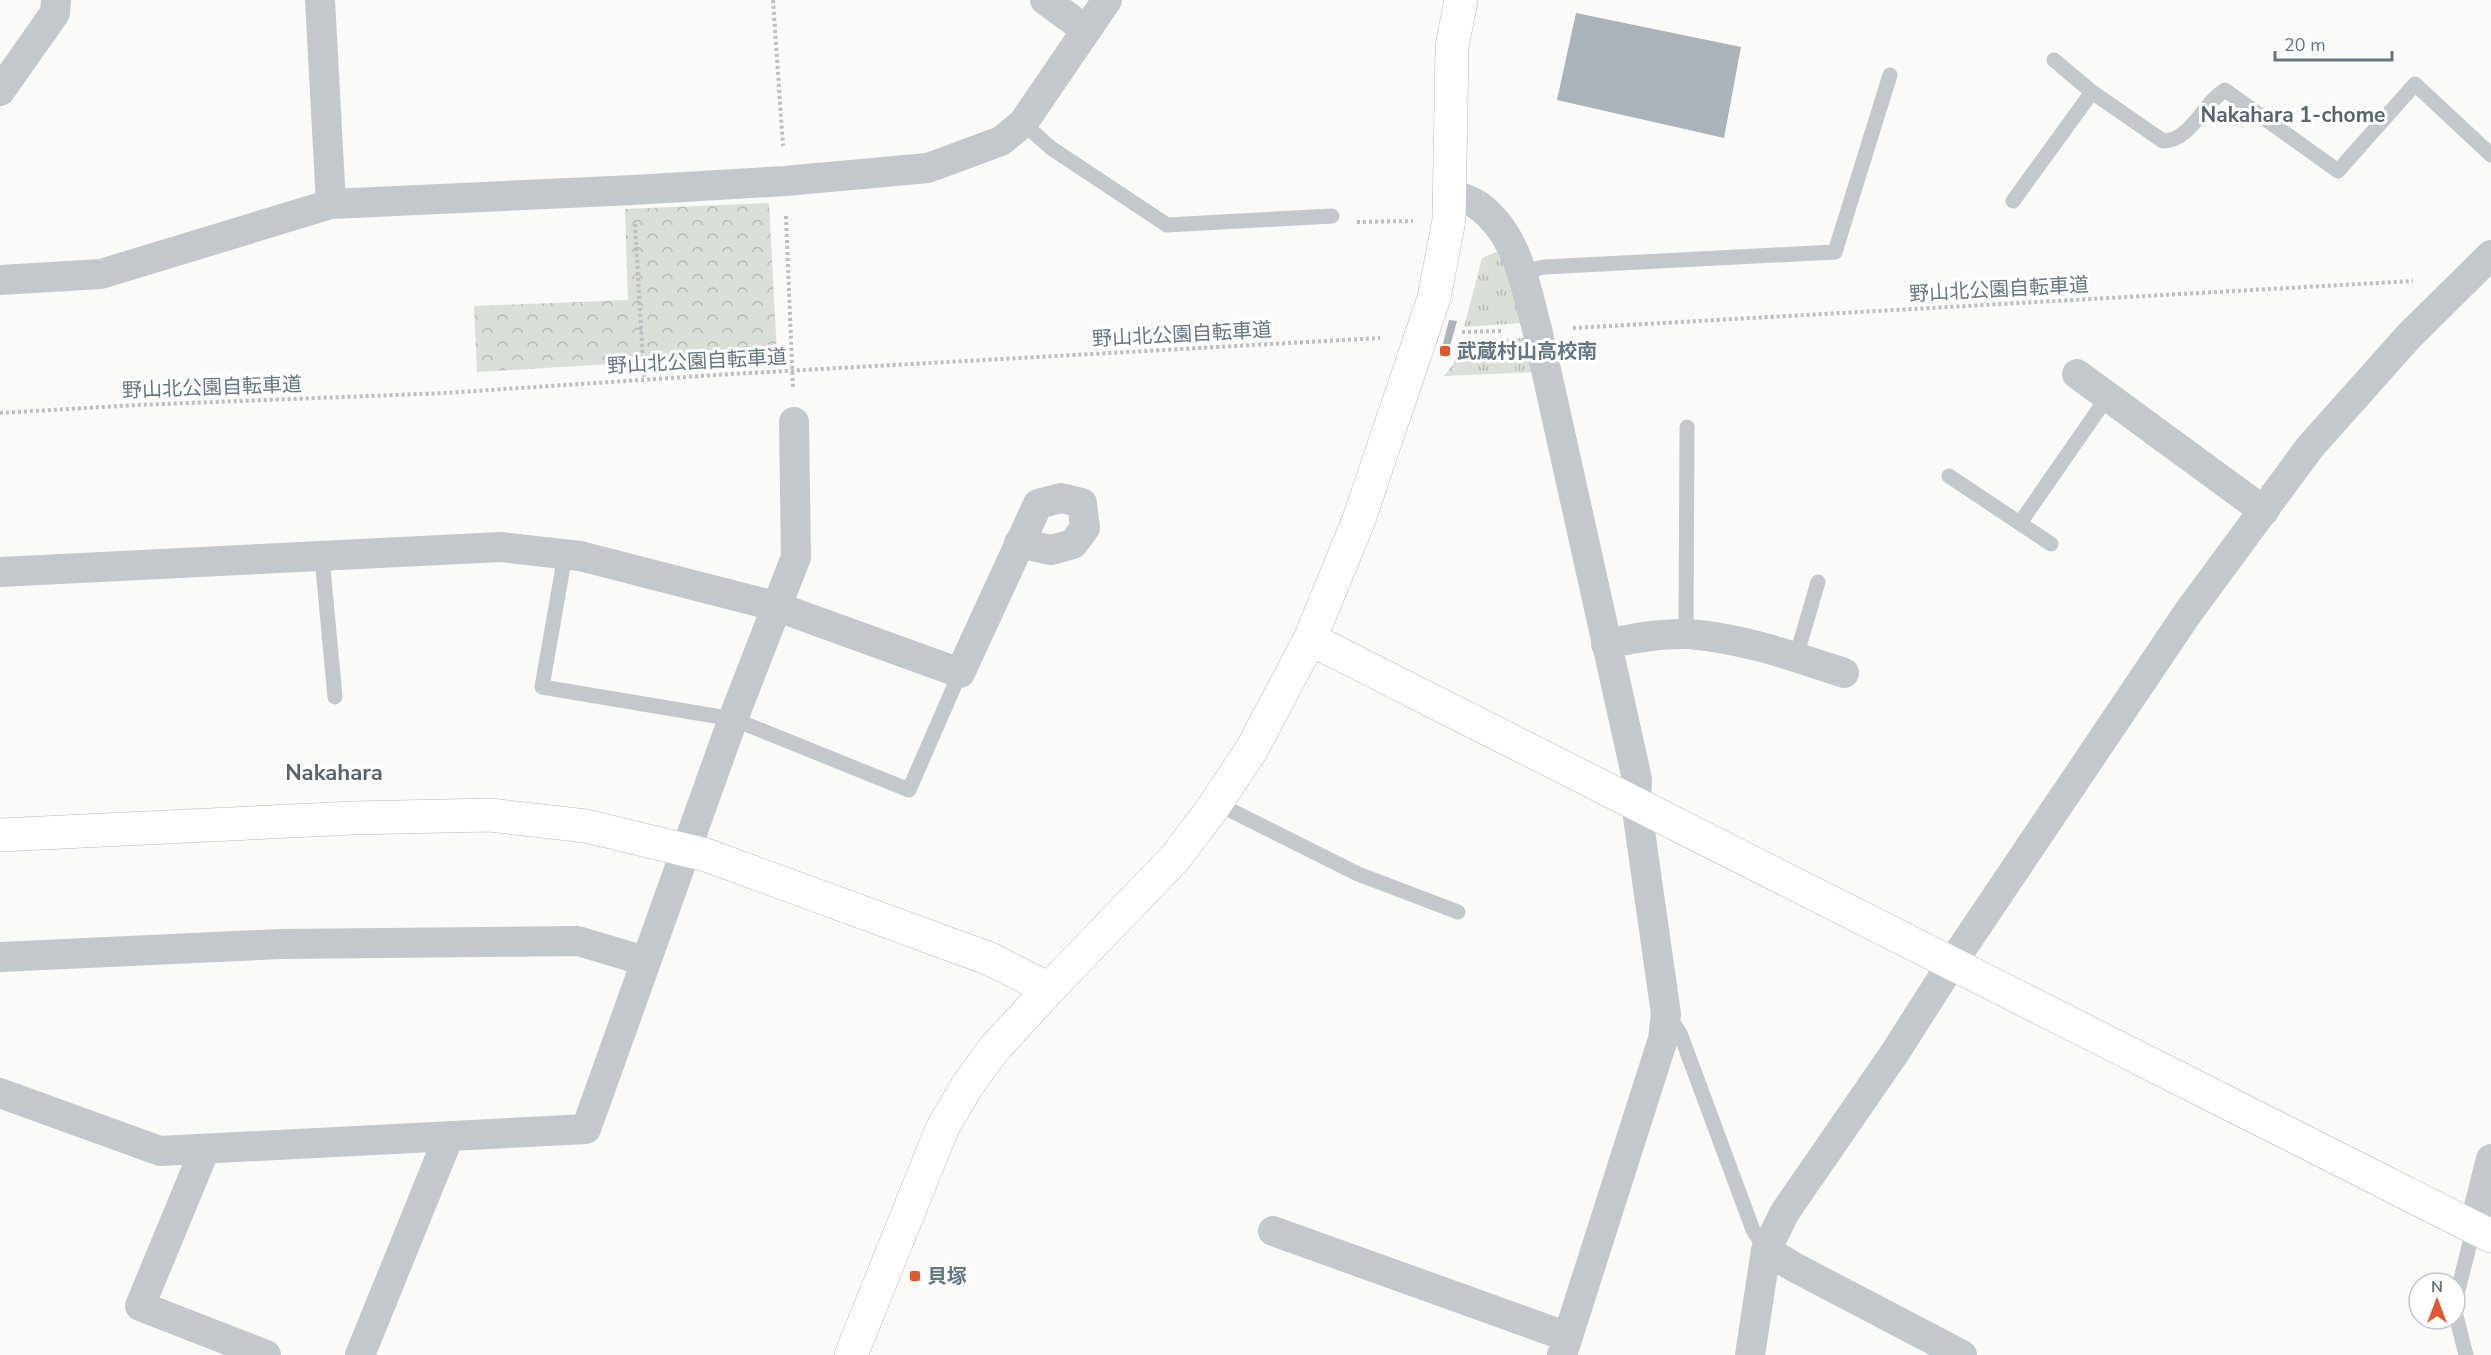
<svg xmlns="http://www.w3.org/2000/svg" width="2491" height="1355" viewBox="0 0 2491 1355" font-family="'Nunito Sans','Noto Sans JP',sans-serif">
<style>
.grass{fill:url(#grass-tufts)}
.park{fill:url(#park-crowns)}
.building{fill:#aab3b9}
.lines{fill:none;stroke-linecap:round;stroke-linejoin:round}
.secondary-casing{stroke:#b3babf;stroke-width:34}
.path{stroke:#bbbfc2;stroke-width:4;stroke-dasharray:3 3;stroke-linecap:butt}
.lane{stroke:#c3c8cc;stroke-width:15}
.street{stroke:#c3c8cc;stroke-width:30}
.secondary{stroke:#fff;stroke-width:33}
.poi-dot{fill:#e4572e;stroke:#fff;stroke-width:2}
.labels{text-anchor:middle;stroke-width:6;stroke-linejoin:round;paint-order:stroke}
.street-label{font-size:20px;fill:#657683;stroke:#fff}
.poi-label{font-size:20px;font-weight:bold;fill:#657683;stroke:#fff;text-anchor:start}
.neighbourhood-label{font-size:21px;font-weight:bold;fill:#57646e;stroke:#fff}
.quarter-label{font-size:22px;font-weight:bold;fill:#57646e;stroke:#fff}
</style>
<defs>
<pattern id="grass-tufts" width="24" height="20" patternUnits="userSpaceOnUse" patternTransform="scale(1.5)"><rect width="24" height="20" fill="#dadfd7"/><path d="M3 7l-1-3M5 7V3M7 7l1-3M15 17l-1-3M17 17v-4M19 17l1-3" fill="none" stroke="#b4b9b4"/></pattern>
<pattern id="park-crowns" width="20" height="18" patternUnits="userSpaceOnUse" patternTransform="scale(1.5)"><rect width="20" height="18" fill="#dadfd7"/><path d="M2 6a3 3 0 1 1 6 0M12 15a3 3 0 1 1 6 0" fill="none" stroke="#b4b9b4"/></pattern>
</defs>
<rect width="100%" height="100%" fill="#fafaf8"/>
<!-- grass -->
<path class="grass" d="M1503 249 1523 323 1464 327 1482 258Z
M1529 338 1537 372 1444 376 1453 365 1461 340Z"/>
<!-- park -->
<path class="park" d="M769 203 777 354 477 372 474 306 628 300 625 209Z"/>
<!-- building -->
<path class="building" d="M1576 13 1741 47 1724 138 1557 100Z
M1449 320 1457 321 1447 357 1440 355Z"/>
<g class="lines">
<defs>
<path id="secondary" d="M1310 639 2491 1236
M0 835 353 818 490 815 586 826 706 855 990 959 1049 989
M851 1355 942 1129 967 1086 994 1049 1049 989 1175 858 1212 809 1252 749 1310 639 1358 522 1434 298 1449 220 1452 47 1461 0"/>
</defs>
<!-- secondary casing -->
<use href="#secondary" class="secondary-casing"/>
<!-- path -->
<path class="path" d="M773 0 783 146
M786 216 793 389
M1357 222 1413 221
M635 224 644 379
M1573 328 2413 281
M1462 332 1502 331
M0 413 137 405 445 393 731 374 1380 338"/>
<!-- lane -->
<path class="lane" d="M2054 60 2092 92 2163 141C2191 141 2203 103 2225 90L2338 171 2415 84 2491 155
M1023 123 1051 148 1167 225 1332 216
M2013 201 2092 92
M1522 272 1544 267 1835 252 1890 75
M1949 476 2051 544
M2020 523 2108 396
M565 555 542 687 733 719 909 790 960 673
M322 558 335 697
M1686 634 1687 427
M1796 657 1818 582
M1216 803 1358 874 1458 912
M1668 1016 1680 1033 1753 1230 1766 1250
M2455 1302 2474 1227
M2455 1312 2466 1355"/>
<!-- street -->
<path class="street" d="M320 0 331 204 633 190 785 181 928 168 1001 141 1023 123 1107 0
M1045 0 1086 30
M0 91 55 13 56 0
M1450 193C1459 197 1471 200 1479 206 1518 235 1525 285 1537 329L1637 779 1636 803 1666 1014 1663 1039 1562 1355
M0 280 101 274 331 204
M2077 374 2264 511
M0 572 501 547 580 556 775 606 960 673 1038 504 1061 498 1082 503 1085 528 1073 544 1051 550 1019 543
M1606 644C1633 638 1661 633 1688 634 1742 638 1793 656 1844 673
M0 957 280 944 578 941 645 961
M0 1093 160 1151 586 1129 733 719 796 557 794 422
M205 1149 140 1306 266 1355
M2474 1227 2491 1159
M1273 1231 1568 1337
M1766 1250 1794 1267 1962 1355
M360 1355 449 1136
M1750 1355 1766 1250 1785 1212 1896 1051 1952 963 2187 614 2310 447 2409 336 2491 255"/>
<!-- secondary -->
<use href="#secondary" class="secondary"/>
</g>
<!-- markers -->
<g class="poi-dot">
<rect x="1439" y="345" width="12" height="12" rx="3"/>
<rect x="909" y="1270" width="12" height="12" rx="3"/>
</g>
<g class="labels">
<!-- street labels -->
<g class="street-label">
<text transform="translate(1999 289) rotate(-3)" y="7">野山北公園自転車道</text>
<text transform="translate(1182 334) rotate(-3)" y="7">野山北公園自転車道</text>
<text transform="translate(697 361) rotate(-3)" y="7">野山北公園自転車道</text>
<text transform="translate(212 387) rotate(-2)" y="7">野山北公園自転車道</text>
</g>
<!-- poi labels -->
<g class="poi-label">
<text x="1457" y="358">武蔵村山高校南</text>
<text x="927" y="1283">貝塚</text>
</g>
<!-- neighbourhood labels -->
<g class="neighbourhood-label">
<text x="2293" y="122">Nakahara 1-chome</text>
</g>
<!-- quarter labels -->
<g class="quarter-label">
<text x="334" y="780">Nakahara</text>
</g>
</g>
<!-- north arrow -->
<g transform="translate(2437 1301)"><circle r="28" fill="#ffffff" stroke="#c1c8cd" stroke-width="1.5"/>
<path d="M0-4.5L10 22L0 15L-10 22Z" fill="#e4572e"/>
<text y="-9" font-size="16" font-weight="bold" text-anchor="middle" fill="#657683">N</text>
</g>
<!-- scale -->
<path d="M2275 51v9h117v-9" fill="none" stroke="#657683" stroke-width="3"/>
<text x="2284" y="51" font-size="18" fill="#657683" stroke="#ffffff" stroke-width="4.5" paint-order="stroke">20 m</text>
</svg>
